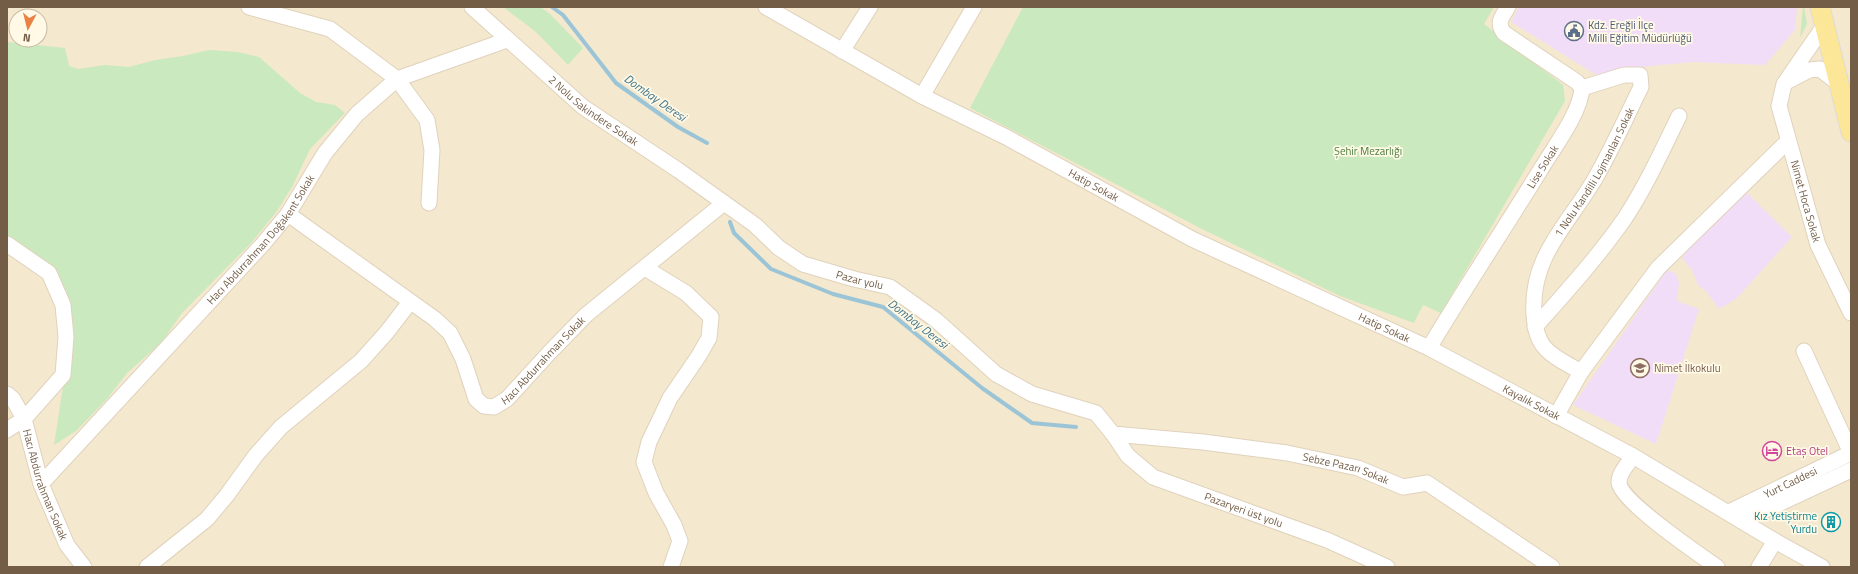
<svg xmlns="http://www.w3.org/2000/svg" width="1858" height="574" viewBox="0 0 1858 574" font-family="'Titillium Web',sans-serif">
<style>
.residential{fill:#f4e8ce;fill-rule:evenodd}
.education{fill:#f2ddf8}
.green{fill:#cae9bf}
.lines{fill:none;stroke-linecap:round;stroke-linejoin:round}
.stream{stroke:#9bc5d7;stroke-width:4}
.minor-casing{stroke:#e0d2bc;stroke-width:17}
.major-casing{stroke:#e0dbd7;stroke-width:21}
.minor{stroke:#fff;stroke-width:15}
.major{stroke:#fce697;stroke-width:19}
.labels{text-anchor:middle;stroke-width:3.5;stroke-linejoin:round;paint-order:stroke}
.service-label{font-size:11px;fill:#4e5e75;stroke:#fff9e6;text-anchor:start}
.street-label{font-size:11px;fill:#735d47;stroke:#fff9e6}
.park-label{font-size:11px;fill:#4b7f41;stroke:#fff9e6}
.education-label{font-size:11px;fill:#785e54;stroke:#fff9e6;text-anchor:start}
.hotel-label{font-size:11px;fill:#b23c85;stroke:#fff9e6;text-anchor:start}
.culture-label{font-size:11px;fill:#0d838f;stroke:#fff9e6;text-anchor:end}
.water-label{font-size:12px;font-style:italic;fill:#43778e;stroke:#fff9e6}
</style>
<rect width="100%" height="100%" fill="#fcf6e0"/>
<!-- residential -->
<path class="residential" d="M7 7H1851V567H7ZM16 16H40V40H16Z"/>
<!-- education -->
<path class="education" d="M1519 7H1797L1795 30 1765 65 1693 62 1650 66 1598 76 1511 22Z
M1742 188 1792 237 1736 299 1719 309 1706 291 1698 285 1692 270 1682 258 1693 243Z
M1667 270 1676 274 1679 283 1677 301 1699 309 1656 444 1573 405Z"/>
<!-- green -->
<path class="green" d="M503 7H540L550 14 583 48 568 65 536 32Z
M1023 7H1494L1484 24 1563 85 1565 101 1441 313 1423 305 1414 323 1340 296 1200 228 970 108Z
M1804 7 1807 24 1800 38 1803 7Z
M7 42 65 48 69 66 78 69 105 65 129 67 155 60 183 56 209 50 238 52 259 57 300 93 316 102 335 105 345 113 310 149 292 187 277 211 252 242 182 313 161 343 127 373 107 399 76 431 54 445 68 354 66 305 38 260 7 235Z"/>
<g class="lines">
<!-- stream -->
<path class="stream" d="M552 7 563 15 616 83 678 127 707 143
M730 222 734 233 771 269 833 294 883 307 982 388 1032 423 1076 427"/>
<defs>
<g id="minor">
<path d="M249 7 330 29 397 79 427 120 432 150 429 203"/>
<path id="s1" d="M472 7 583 107 678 170 755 225 779 248 803 264 854 279 890 287 936 320 996 374 1032 394 1096 413 1113 434 1128 456 1153 477 1327 540 1387 567"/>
<path id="s2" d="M766 7 922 96 1006 137 1192 239 1429 348 1633 456 1775 541 1822 567"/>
<path id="s3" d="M1824 26 1784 84 1779 106 1818 245 1851 313"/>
<path d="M842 51 870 7"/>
<path d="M1786 82 1809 70 1820 69 1838 83"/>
<path d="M922 96 974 7"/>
<path id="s4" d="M288 214 435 319 450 333 463 359 476 399 484 406 494 407 507 399 550 352 586 315 724 203"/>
<path id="s5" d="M7 244 49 273 63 305 66 337 63 375 24 419 41 484 67 545 84 567"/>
<path d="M645 268 686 293 711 317 709 338 698 357 670 398 649 442 644 462 656 493 674 525 680 541 671 567"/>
<path d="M1535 327C1566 292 1598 257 1625 218 1646 186 1662 151 1679 116"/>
<path id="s6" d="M1429 348C1465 288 1504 229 1541 169 1554 147 1580 114 1582 88L1577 82 1504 33C1496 22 1502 17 1508 7"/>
<path d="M1804 351 1851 453"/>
<path id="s7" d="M1581 372C1570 365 1555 359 1546 349 1537 340 1535 327 1534 315 1530 258 1566 227 1593 182 1611 152 1625 119 1641 87L1640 75H1624L1582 88"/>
<path d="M7 394 13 399 24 419 7 430"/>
<path d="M1556 416 1581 372 1658 268 1788 141"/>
<path id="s8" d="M1113 434 1203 442 1287 453 1358 468 1403 487 1427 483 1552 567"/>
<path d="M1633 456C1628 464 1619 473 1619 482 1619 500 1700 555 1717 567"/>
<path id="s9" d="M41 484 263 244 288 214 325 153 357 114 397 79 507 40"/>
<path id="s10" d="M1729 512 1851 453"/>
<path d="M1742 521 1851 470"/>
<path d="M147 567 207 519 227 495 256 455 281 427 361 361 387 332 410 302"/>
<path d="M1759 567 1775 541"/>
</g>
<path id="major" d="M1820 7 1851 132"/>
</defs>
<!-- minor casing -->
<use href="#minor" class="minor-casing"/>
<!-- major casing -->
<use href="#major" class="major-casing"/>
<!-- minor -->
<use href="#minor" class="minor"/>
<!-- major -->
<use href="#major" class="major"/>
</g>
<!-- icons -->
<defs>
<symbol id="civic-ring" viewBox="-11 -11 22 22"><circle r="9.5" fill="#fff9e6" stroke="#5c6f8a" stroke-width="1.5"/><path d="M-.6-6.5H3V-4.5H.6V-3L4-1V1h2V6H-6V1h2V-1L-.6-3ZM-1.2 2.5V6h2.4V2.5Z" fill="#5c6f8a"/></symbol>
<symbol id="school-ring" viewBox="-11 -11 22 22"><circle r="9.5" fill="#fff9e6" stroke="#8d6e63" stroke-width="1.5"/><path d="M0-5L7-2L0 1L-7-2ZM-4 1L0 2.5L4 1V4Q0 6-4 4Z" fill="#8d6e63"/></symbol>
<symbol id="hotel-ring" viewBox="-11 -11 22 22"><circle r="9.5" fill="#fff9e6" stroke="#d1479c" stroke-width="1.5"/><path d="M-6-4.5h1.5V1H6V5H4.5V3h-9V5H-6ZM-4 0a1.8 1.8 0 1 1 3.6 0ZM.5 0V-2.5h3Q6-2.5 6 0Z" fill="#d1479c"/></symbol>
<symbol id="building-ring" viewBox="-11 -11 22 22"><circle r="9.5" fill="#fff9e6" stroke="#0f9aa8" stroke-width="1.5"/><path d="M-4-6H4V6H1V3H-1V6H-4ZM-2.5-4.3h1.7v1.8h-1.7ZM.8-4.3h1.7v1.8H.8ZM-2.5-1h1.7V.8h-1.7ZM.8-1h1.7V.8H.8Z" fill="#0f9aa8"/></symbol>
</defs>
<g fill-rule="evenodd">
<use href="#civic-ring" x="1563" y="20" width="22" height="22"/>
<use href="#school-ring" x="1629" y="357" width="22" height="22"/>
<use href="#hotel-ring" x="1761" y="440" width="22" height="22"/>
<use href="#building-ring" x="1820" y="511" width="22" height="22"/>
</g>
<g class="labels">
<!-- service labels -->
<g class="service-label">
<text x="1588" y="29">Kdz. Ereğli İlçe<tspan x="1588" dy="13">Milli Eğitim Müdürlüğü</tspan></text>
</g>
<!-- street labels -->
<g class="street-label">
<text dy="4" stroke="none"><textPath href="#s1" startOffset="160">2 Nolu Sakindere Sokak</textPath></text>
<text dy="4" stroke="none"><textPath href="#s6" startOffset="214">Lise Sokak</textPath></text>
<text dy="4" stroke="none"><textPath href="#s7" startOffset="237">1 Nolu Kandilli Lojmanları Sokak</textPath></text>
<text dy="4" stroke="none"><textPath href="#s2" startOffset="373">Hatip Sokak</textPath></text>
<text dy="4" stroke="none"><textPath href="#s3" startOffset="192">Nimet Hoca Sokak</textPath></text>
<text dy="4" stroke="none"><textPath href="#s9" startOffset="329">Hacı Abdurrahman Doğakent Sokak</textPath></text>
<text dy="4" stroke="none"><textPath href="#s1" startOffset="479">Pazar yolu</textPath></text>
<text dy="4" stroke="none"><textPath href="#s2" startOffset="697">Hatip Sokak</textPath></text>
<text dy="4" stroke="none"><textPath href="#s4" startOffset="361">Hacı Abdurrahman Sokak</textPath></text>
<text dy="4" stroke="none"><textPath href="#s2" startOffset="862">Kayalık Sokak</textPath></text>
<text dy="4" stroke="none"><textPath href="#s8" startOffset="236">Sebze Pazarı Sokak</textPath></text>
<text dy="4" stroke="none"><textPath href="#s10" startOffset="68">Yurt Caddesi</textPath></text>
<text dy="4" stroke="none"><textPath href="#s5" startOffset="284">Hacı Abdurrahman Sokak</textPath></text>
<text dy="4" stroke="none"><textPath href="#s1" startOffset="938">Pazaryeri üst yolu</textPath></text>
</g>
<!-- park labels -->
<g class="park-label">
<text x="1368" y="155">Şehir Mezarlığı</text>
</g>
<!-- education labels -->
<g class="education-label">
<text x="1654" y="372">Nimet İlkokulu</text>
</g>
<!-- hotel labels -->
<g class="hotel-label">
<text x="1786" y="455">Etaş Otel</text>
</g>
<!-- culture labels -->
<g class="culture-label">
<text x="1817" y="520">Kız Yetiştirme<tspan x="1817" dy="13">Yurdu</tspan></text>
</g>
<!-- water labels -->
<g class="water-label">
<text transform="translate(655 98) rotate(35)" y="4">Dombay Deresi</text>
<text transform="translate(918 324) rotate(38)" y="4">Dombay Deresi</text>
</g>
</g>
<!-- border -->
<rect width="1858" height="574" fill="none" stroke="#735d47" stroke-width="16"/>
<!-- north arrow -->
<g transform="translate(28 28) rotate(187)"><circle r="19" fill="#fff9e6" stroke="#c7bba6"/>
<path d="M0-3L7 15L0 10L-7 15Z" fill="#e88143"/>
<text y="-6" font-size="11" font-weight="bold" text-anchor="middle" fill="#735d47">N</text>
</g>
</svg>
